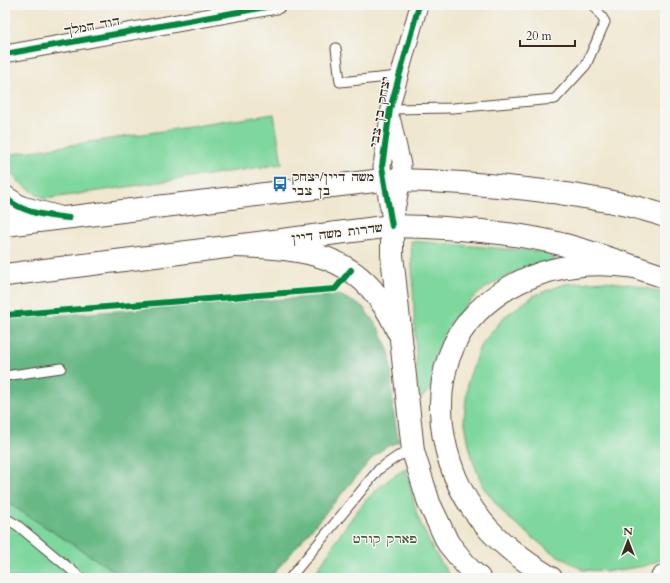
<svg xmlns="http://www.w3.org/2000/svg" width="670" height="583" viewBox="0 0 670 583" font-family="Cardo,'Frank Ruhl Libre',serif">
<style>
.green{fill:#7ed79d;stroke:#5c805e}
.forest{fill:#66b884;stroke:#507151}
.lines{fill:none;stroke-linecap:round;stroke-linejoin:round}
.lane-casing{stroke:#564639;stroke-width:11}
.street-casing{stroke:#564639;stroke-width:19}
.secondary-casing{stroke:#564639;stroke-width:24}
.primary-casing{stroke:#564639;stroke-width:24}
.highway-casing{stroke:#564639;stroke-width:24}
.lane{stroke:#fff;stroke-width:9}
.street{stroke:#fff;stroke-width:17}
.secondary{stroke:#fff;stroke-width:22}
.primary{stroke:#fff;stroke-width:22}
.highway{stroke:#fff;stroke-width:22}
.cycleway-casing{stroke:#f6f6f2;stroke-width:8}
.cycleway{stroke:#00873e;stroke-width:6}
.labels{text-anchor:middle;stroke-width:3;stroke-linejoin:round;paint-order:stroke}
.street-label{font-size:12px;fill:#3b2a1e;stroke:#f6f6f2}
.poi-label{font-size:12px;fill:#3b2a1e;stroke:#f6f6f2;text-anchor:start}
.park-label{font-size:12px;fill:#4c553e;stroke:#f6f6f2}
</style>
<rect width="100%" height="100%" fill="#f6f6f2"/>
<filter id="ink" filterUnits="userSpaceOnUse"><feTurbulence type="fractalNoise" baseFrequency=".025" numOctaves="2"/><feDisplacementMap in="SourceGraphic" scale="8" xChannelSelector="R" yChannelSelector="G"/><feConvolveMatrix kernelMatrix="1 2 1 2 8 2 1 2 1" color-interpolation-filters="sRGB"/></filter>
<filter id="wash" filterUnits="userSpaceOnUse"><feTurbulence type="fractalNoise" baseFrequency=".012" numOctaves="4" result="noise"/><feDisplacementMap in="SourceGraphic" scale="16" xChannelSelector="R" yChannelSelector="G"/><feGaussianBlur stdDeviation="0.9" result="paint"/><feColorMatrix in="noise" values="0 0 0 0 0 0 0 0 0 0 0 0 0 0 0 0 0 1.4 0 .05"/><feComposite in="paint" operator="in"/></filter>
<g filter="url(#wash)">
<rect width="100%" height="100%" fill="#efe7cf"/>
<!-- green -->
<path class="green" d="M274 114 282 164 45 199C29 189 5 177 5 155Z
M411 241 546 252 556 260C499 276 460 291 441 352 438 361 437 381 432 388 429 392 422 396 418 400Z
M604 281 635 285 665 294V558L645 566 612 571 583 570 548 550 505 515 483 487 471 456 464 418 468 381 480 346 505 316 535 295 565 284Z
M406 469 417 515 432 548 451 578H312C338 539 363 490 406 469Z
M5 501 125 578H5Z"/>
<!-- forest -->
<path class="forest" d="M340 295 363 307 380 330 390 355 393 410 399 442 386 447 373 457 270 578H125L5 501V319Z"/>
</g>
<g filter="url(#ink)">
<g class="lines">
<defs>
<path id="lane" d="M336 48 340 82 398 76
M390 109 453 108 555 99 586 65 605 22 594 5
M5 376 61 368
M5 518 17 525 81 578
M290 578 379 469 398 456 413 451"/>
<path id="street" d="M5 54 277 5
M392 121 402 165V180L394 219
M392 226 382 167 390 109 419 5"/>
<path id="secondary" d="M5 197 20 207 58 217"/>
<path id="primary" d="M5 225 383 180C440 180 496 185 552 192 591 198 628 203 665 216
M5 275 392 226C447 227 508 231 561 244 596 253 631 266 665 277"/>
<path id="highway" d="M660 214H665
M392 226V255L413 451 429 503 448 543 469 569 479 578
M235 246C292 248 348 250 382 303 388 311 393 320 397 330
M551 578C522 560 494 540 474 511 434 454 425 364 477 312 519 270 579 258 635 267
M662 578 665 576"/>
</defs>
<!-- lane casing -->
<use href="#lane" class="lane-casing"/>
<!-- street casing -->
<use href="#street" class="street-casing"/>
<!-- secondary casing -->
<use href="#secondary" class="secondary-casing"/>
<!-- primary casing -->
<use href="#primary" class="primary-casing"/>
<!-- highway casing -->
<use href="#highway" class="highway-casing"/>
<!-- lane -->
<use href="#lane" class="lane"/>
<!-- street -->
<use href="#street" class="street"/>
<!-- secondary -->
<use href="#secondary" class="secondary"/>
<!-- primary -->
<use href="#primary" class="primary"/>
<!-- highway -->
<use href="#highway" class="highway"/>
<defs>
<path id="cycleway" d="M5 54 277 5
M5 197C21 213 48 216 69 218
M392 226 382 167 390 109 419 5
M5 315 335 289 351 270"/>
</defs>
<!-- cycleway casing -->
<use href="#cycleway" class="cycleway-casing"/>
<!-- cycleway -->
<use href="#cycleway" class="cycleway"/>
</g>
</g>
<!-- icons -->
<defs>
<symbol id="bus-bare" viewBox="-9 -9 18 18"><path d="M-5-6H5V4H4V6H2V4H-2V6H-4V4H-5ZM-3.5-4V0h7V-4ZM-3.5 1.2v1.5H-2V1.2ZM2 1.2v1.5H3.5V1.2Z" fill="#1f6fb2" stroke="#f6f6f2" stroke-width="2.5" paint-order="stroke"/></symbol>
</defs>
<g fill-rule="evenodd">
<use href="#bus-bare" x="269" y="173" width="22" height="22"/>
</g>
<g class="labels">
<!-- street labels -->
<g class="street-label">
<text transform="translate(92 26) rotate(-11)" y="4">דוד המלך</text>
<text transform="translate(380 112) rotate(-80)" y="4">יצחק בן צבי</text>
<text transform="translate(337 233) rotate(-7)" y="4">שדרות משה דיין</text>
</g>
<!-- poi labels -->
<g class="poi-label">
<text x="292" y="181">משה דיין/יצחק<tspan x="292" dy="14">בן צבי</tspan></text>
</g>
<!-- park labels -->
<g class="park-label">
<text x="385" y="543">פארק קורט</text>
</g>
</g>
<!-- margin -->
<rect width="670" height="583" fill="none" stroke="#f6f6f2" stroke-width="20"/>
<!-- north arrow -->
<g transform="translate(628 541)" stroke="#f6f6f2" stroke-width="3" paint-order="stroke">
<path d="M0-3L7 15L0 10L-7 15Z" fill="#3b2a1e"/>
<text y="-6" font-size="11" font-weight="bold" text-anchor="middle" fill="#3b2a1e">N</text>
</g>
<!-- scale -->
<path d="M520 40v6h55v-6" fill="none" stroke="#3b2a1e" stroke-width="2"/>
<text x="526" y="40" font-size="12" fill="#3b2a1e" stroke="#f6f6f2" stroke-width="3" paint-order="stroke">20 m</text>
</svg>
